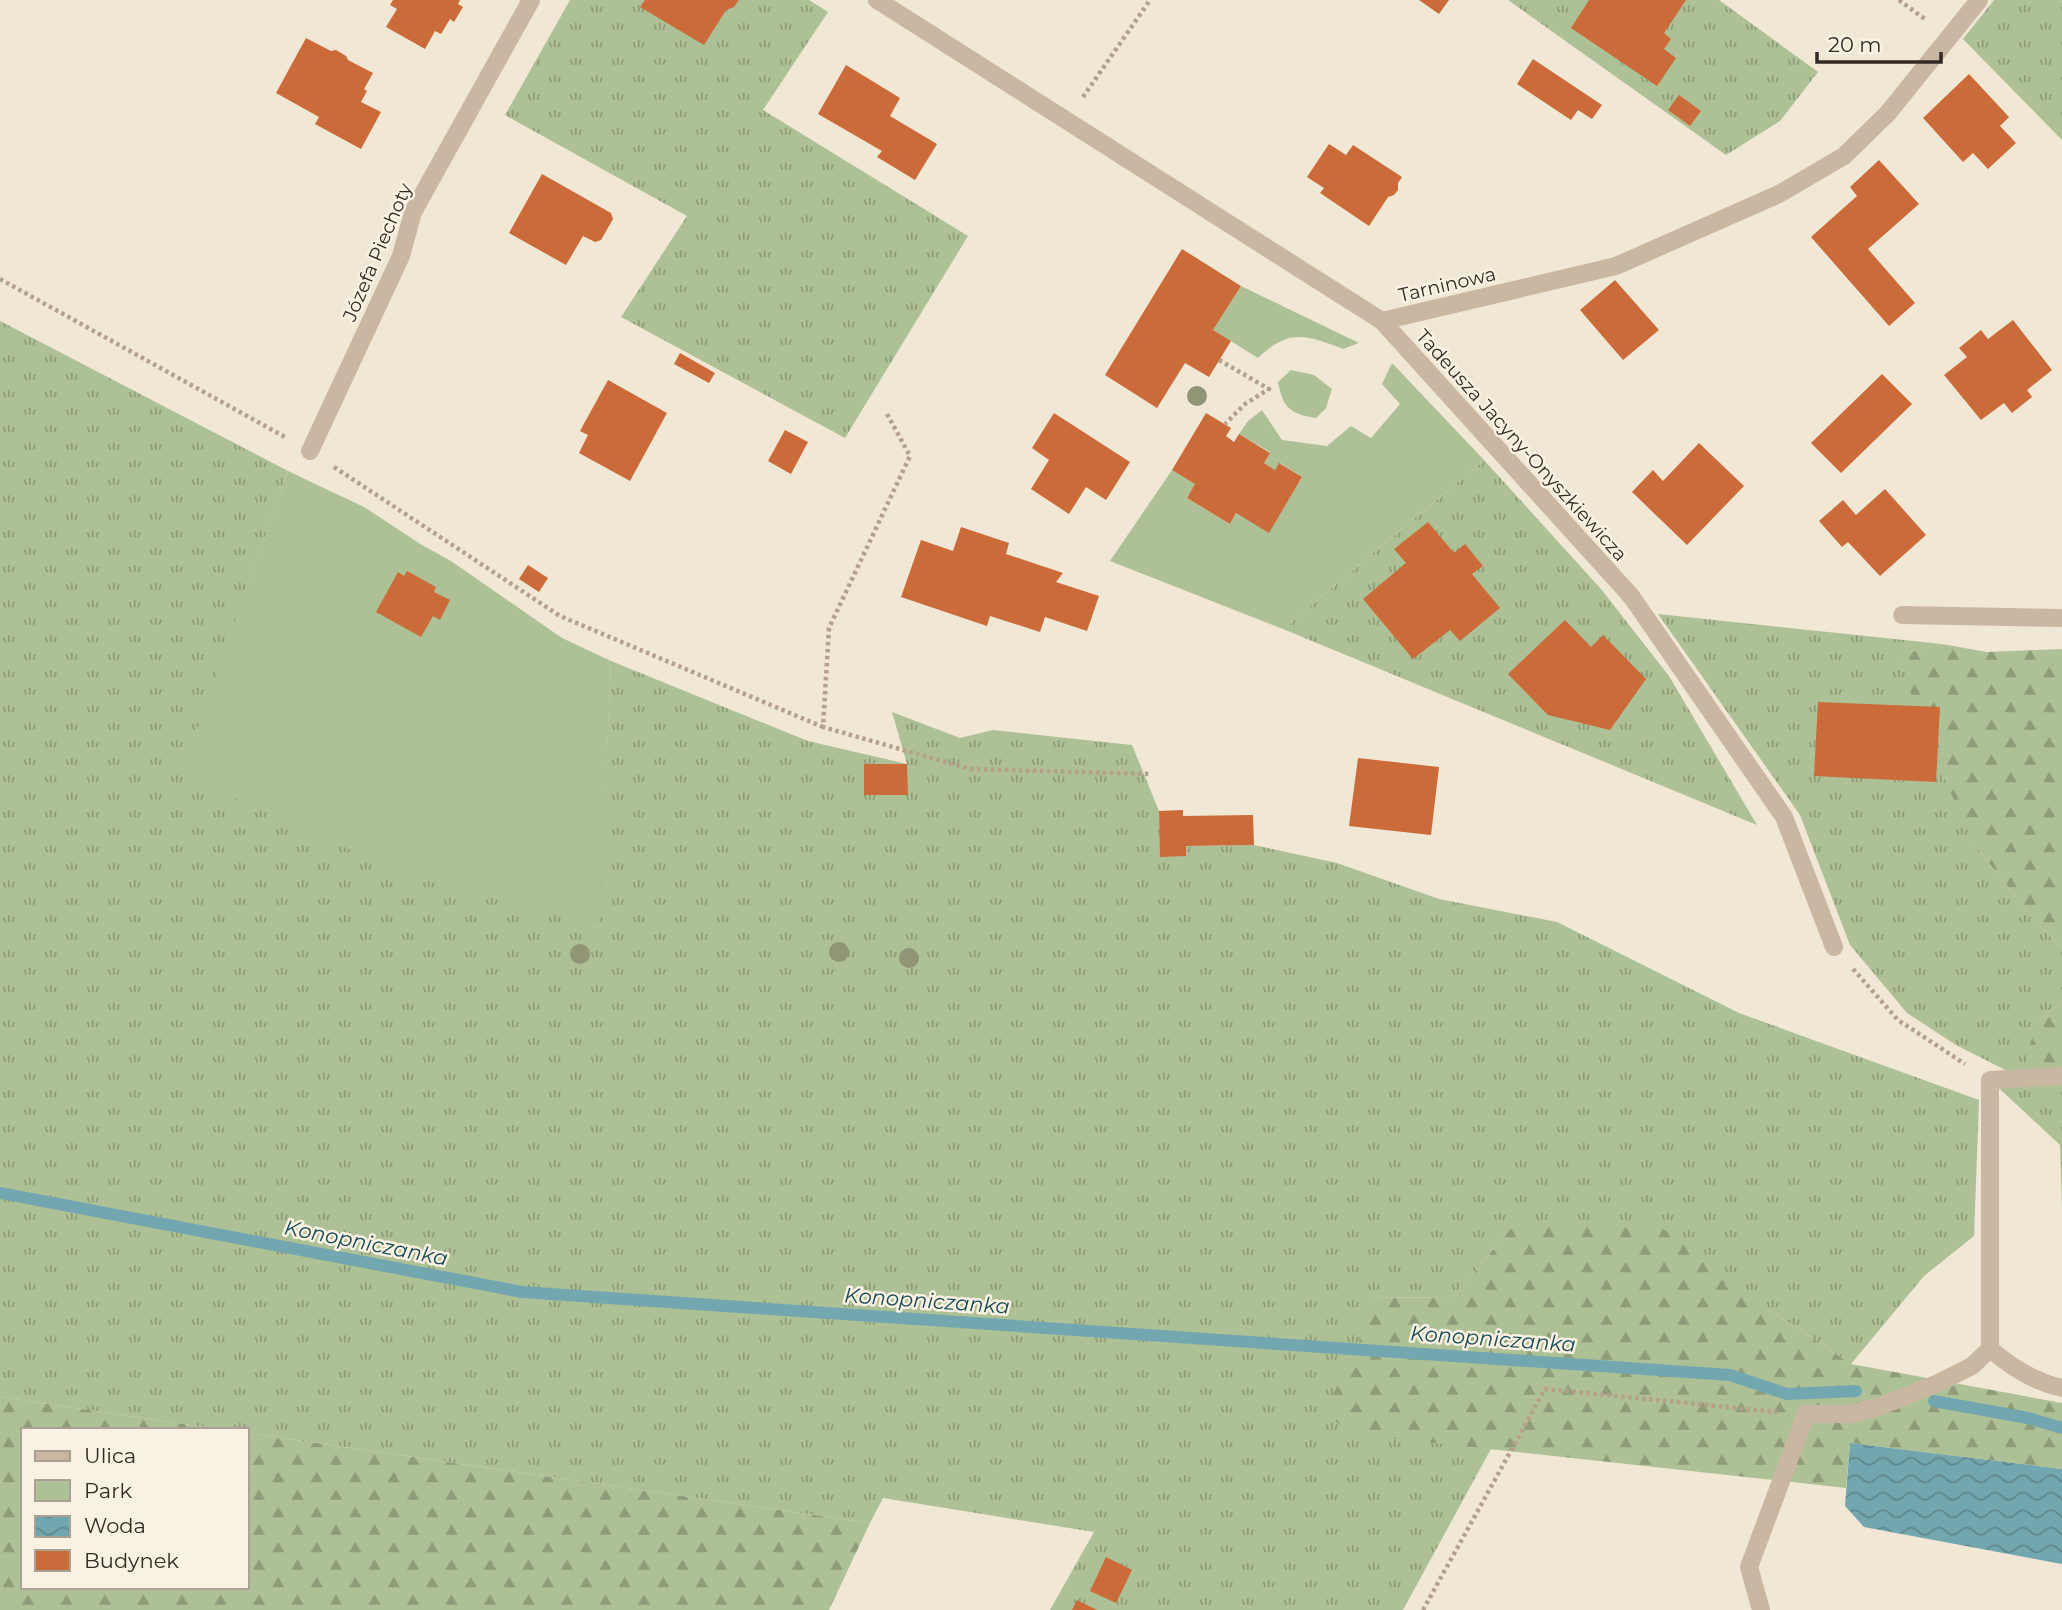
<svg xmlns="http://www.w3.org/2000/svg" width="2062" height="1610" viewBox="0 0 2062 1610" font-family="Montserrat,sans-serif">
<style>
.grass{fill:url(#grass-tufts)}
.forest{fill:url(#forest-firs)}
.green{fill:#aec095}
.water{fill:url(#water-waves)}
.lines{fill:none;stroke-linecap:round;stroke-linejoin:round}
.stream{stroke:#73a7af;stroke-width:12}
.building{fill:#cb6b39}
.path{stroke:#b5a18b;stroke-width:4.5;stroke-dasharray:3.5 3.5;stroke-linecap:butt}
.service{stroke:#c9b7a1;stroke-width:18}
.minor{stroke:#c9b7a1;stroke-width:18}
.tree{fill:#8f9575}
.labels{text-anchor:middle;stroke-width:5;stroke-linejoin:round;paint-order:stroke}
.street-label{font-size:19px;fill:#332a24;stroke:#f9f1e1}
.water-label{font-size:21px;font-style:italic;fill:#194c56;stroke:#f9f1e1}
</style>
<defs>
<pattern id="grass-tufts" width="24" height="20" patternUnits="userSpaceOnUse" patternTransform="scale(1.75)"><rect width="24" height="20" fill="#aec095"/><path d="M3 7l-1-3M5 7V3M7 7l1-3M15 17l-1-3M17 17v-4M19 17l1-3" fill="none" stroke="#8e9c79"/></pattern>
<pattern id="forest-firs" width="22" height="20" patternUnits="userSpaceOnUse" patternTransform="scale(1.75)"><rect width="22" height="20" fill="#aec095"/><path d="M5 1l3.5 6h-7zM16 11l3.5 6h-7z" fill="#8e9c79"/></pattern>
<pattern id="water-waves" width="16" height="10" patternUnits="userSpaceOnUse" patternTransform="scale(1.75)"><rect width="16" height="10" fill="#73a7af"/><path d="M0 5q4-4 8 0t8 0" fill="none" stroke="#5f888e"/></pattern>
</defs>
<rect width="100%" height="100%" fill="#f1e7d5"/>
<!-- grass -->
<path class="grass" d="M570 0H809L828 12 763 110 968 236 845 438 621 317 687 216 505 115Z
M1508 0H1719L1818 72 1780 121 1726 155Z
M1994 0H2062V140L1963 39Z
M0 321 288 471 182 774 599 927 611 661 808 741 907 764 892 712 960 738 993 730 1132 745 1159 811 1161 857 1186 846 1254 845 1337 863 1439 899 1557 922 1739 1013 1979 1100 1974 1236 1924 1276 1851 1364 1768 1309 1512 1227 1453 1297 1365 1298 1539 1361 1403 1610H1050L1094 1532 883 1498 870 1523 247 1433V1430H225L0 1397Z
M1484 460 1601 589 1669 676 1757 825 1283 629Z
M1658 614 1942 644 1901 656 1976 847 2038 924 2062 948V1001L2036 1023 2062 1076V1208L2060 1145 1990 1080 2019 1077 1956 1045 1907 1013 1850 945 1800 815Z"/>
<!-- forest -->
<path class="forest" d="M1942 644 1987 652 2062 649V948L2038 924 1976 847 1918 722 1901 655Z
M2062 1001V1076L2021 1078 2036 1023Z
M1658 1225 1768 1309 1851 1364 2062 1403V1469L1850 1443 1846 1488 1352 1434 1323 1412 1358 1349 1365 1298 1453 1297 1512 1227Z
M0 1397 225 1430H23V1587H247V1433L870 1523 829 1610H0Z"/>
<!-- green -->
<path class="green" d="M1241 286 1359 343 1343 349C1307 335 1289 328 1258 358L1213 330Z
M1392 363 1484 460 1283 629 1110 561 1172 470 1195 484 1187 498 1230 524 1236 513 1269 532 1302 477 1280 463 1275 470 1264 463 1270 452 1239 434 1248 421 1262 410 1282 440 1327 446 1351 426 1371 438 1400 404 1382 384Z
M1291 370 1314 375 1332 389 1326 408 1316 418C1290 414 1283 408 1278 382Z
M288 471 364 507 422 545 451 561 562 638 611 661 600 927 409 876 181 774Z"/>
<!-- water -->
<path class="water" d="M1850 1443 2062 1469V1564L1864 1527 1845 1506Z"/>
<g class="lines">
<!-- stream -->
<path class="stream" d="M0 1193 522 1292 1730 1375 1787 1394 1856 1391
M1934 1401 2028 1418 2062 1428"/>
</g>
<!-- building -->
<path class="building" d="M393 0H460L458 4 463 7 454 22 450 19 441 34 435 31 425 49 386 27 397 9 390 5Z
M645 0H739L734 7 726 10 704 45 640 7Z
M1419 0H1449L1439 14Z
M1589 0H1686L1664 33 1671 39 1664 49 1676 58 1657 86 1571 28Z
M306 38 331 51 336 50 346 56 348 60 373 73 364 89 367 91 361 102 381 112 361 149 315 124 319 117 276 93Z
M1533 59 1602 105 1592 119 1578 110 1571 120 1517 84Z
M846 65 900 98 890 116 937 144 915 180 877 157 882 151 818 114Z
M1969 74 2009 117 2000 126 2016 143 1988 169 1973 153 1963 162 1923 118Z
M1679 95 1701 111 1690 126 1668 110Z
M1329 144 1346 155 1353 145 1402 177 1398 183V190L1394 195 1388 197 1369 226 1320 193 1324 188 1307 177Z
M1879 160 1919 204 1868 249 1915 303 1889 326 1811 237 1857 196 1850 187Z
M542 174 611 213 613 219 601 240 595 242 583 236 566 265 509 233Z
M1182 249 1241 286 1213 330 1231 341 1209 377 1185 363 1157 408 1105 375Z
M1615 280 1659 330 1623 360 1580 310Z
M2013 320 2052 370 2027 390 2032 397 2012 413 2004 403 1981 420 1944 375 1967 357 1959 348 1981 330 1988 339Z
M680 353 715 373 709 383 674 364Z
M1882 374 1912 404 1841 473 1811 443Z
M608 380 667 413 630 481 579 453 588 435 580 431Z
M1054 413 1130 462 1106 500 1086 487 1069 514 1031 489 1049 460 1032 448Z
M1206 413 1231 428 1226 436 1234 442 1239 434 1270 453 1264 463 1275 470 1279 463 1302 477 1269 533 1236 513 1230 524 1187 498 1195 484 1172 470Z
M785 430 808 442 791 474 768 461Z
M1699 443 1744 486 1687 545 1632 492 1653 470 1663 481Z
M1885 489 1926 535 1880 576 1848 542 1842 547 1819 521 1843 500 1856 515Z
M1428 522 1454 553 1465 544 1483 566 1472 574 1500 608 1460 641 1450 630 1413 659 1363 599 1406 563 1394 549Z
M961 527 1009 543 1006 554 1063 573 1056 582 1099 596 1087 631 1045 617 1040 632 990 616 987 626 901 597 921 540 953 551Z
M528 565 548 578 539 592 519 579Z
M407 571 436 587 434 592 450 600 440 620 433 616 421 637 376 612 398 572 404 576Z
M1565 620 1591 647 1603 635 1646 679 1610 730 1548 715 1508 674Z
M1818 702 1940 707 1936 782 1814 776Z
M1358 758 1439 767 1431 835 1349 826Z
M864 764H907L908 795H864Z
M1183 810V816L1253 815 1254 845 1186 846V856L1160 857 1159 811Z
M1106 1557 1132 1570 1116 1603 1090 1591Z
M1077 1600 1097 1610H1072Z"/>
<g class="lines">
<!-- path -->
<path class="path" d="M1899 0 1926 20
M1083 97 1150 0
M0 279 285 437
M1219 360 1269 389 1245 404 1225 424
M887 414 910 456 829 628 823 727 970 769 1151 774
M334 467 560 616 823 727
M1853 969 1898 1020 1965 1064
M1423 1610 1545 1389 1777 1412"/>
<!-- service -->
<path class="service" d="M1631 596 1784 817 1834 947
M1902 615 2062 618
M1990 1349C2011 1367 2034 1382 2062 1388"/>
<!-- minor -->
<path class="minor" d="M877 0 1382 321 1616 266 1779 194 1844 156 1888 113 1979 0
M1382 321 1631 596
M310 451 401 256 413 212 531 0
M1761 1610 1749 1567 1806 1414H1851L1881 1406 1938 1383 1972 1366 1990 1349V1080L2062 1076"/>
</g>
<!-- trees -->
<g class="tree">
<circle cx="1197" cy="396" r="10"/>
<circle cx="839" cy="952" r="10"/>
<circle cx="580" cy="954" r="10"/>
<circle cx="909" cy="958" r="10"/>
</g>
<g class="labels">
<!-- street labels -->
<g class="street-label">
<text transform="translate(377 252) rotate(-67)" y="7">Józefa Piechoty</text>
<text transform="translate(1447 284) rotate(-13)" y="7">Tarninowa</text>
<text transform="translate(1522 445) rotate(48)" y="7">Tadeusza Jacyny-Onyszkiewicza</text>
</g>
<!-- water labels -->
<g class="water-label">
<text transform="translate(366 1243) rotate(11)" y="7">Konopniczanka</text>
<text transform="translate(927 1301) rotate(4)" y="7">Konopniczanka</text>
<text transform="translate(1493 1339) rotate(4)" y="7">Konopniczanka</text>
</g>
</g>
<!-- legend -->
<rect x="21" y="1428" width="228" height="161" fill="#f9f1e1" stroke="#aaa195" stroke-width="2"/>
<rect x="35" y="1451" width="35" height="10" fill="#c9b7a1" stroke="#aaa195" stroke-width="2"/>
<text x="84" y="1463" font-size="21" fill="#332a24">Ulica</text>
<rect x="35" y="1480" width="35" height="21" fill="#aec095" stroke="#aaa195" stroke-width="2"/>
<text x="84" y="1498" font-size="21" fill="#332a24">Park</text>
<rect x="35" y="1516" width="35" height="21" fill="url(#water-waves)" stroke="#aaa195" stroke-width="2"/>
<text x="84" y="1533" font-size="21" fill="#332a24">Woda</text>
<rect x="35" y="1550" width="35" height="21" fill="#cb6b39" stroke="#aaa195" stroke-width="2"/>
<text x="84" y="1568" font-size="21" fill="#332a24">Budynek</text>
<!-- scale -->
<path d="M1817 52v10h124v-10" fill="none" stroke="#332a24" stroke-width="3.5"/>
<text x="1828" y="52" font-size="21" fill="#332a24" stroke="#f9f1e1" stroke-width="5" paint-order="stroke">20 m</text>
</svg>
